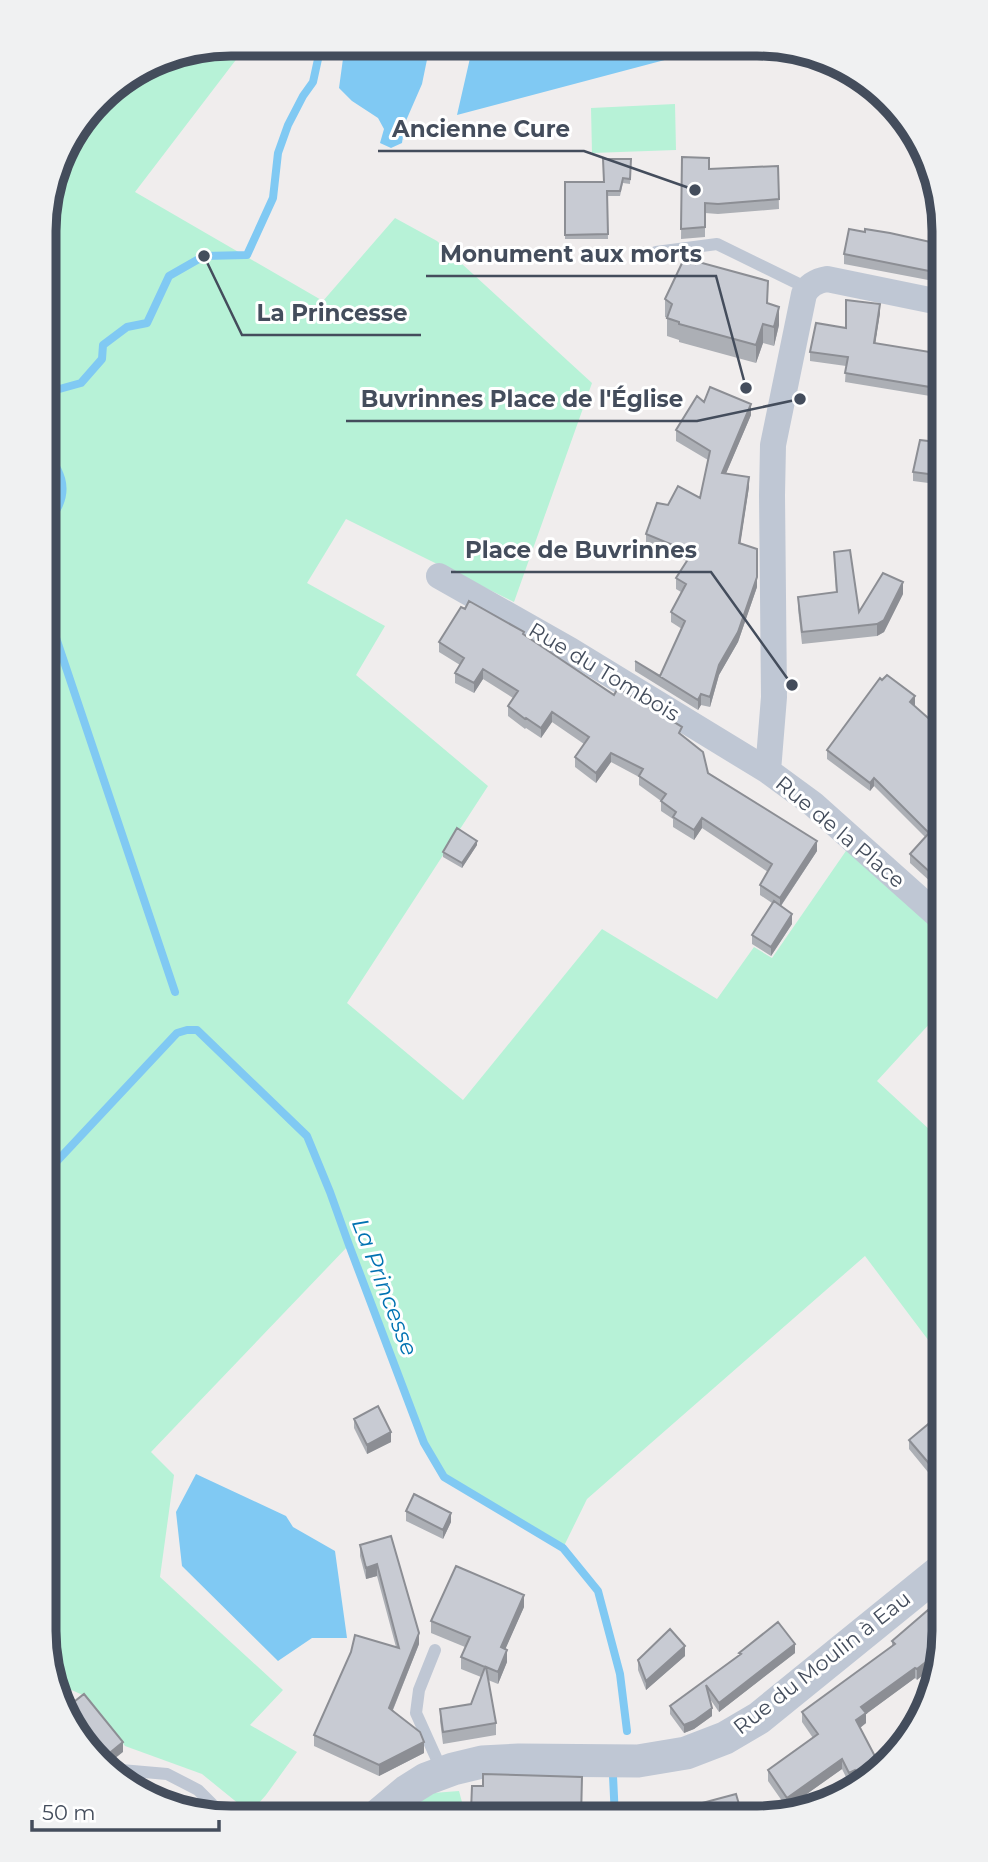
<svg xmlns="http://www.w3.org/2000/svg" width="988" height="1862" viewBox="0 0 988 1862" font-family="Montserrat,sans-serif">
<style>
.green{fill:#b7f2d7}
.water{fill:#80c9f3}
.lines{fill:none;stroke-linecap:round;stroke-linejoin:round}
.stream{stroke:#80c9f3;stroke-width:8}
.service{stroke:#bfc7d4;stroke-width:12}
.minor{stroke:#bfc7d4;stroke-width:26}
.tertiary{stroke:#bfc7d4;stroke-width:33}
.wall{fill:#acafb5}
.shaded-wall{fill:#8c8e94}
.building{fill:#c8cbd3;stroke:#8c8e94;stroke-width:2}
.labels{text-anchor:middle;stroke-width:6;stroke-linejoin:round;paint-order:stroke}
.street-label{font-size:21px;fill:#444d5c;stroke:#fff}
.water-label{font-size:23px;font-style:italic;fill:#0072b2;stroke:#fff}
.rim{fill:none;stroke:#444d5c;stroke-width:9}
.leader{fill:none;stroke:#444d5c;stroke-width:2.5}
.callout-dot{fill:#444d5c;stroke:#fff;stroke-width:2.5}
.callout-label{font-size:23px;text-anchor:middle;font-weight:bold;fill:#444d5c;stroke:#fff;stroke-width:6;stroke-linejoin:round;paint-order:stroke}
</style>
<rect width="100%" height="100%" fill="#f0eded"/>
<!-- green -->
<path class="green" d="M231 44H248L135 192 323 301 395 218 437 241 592 383 514 602 346 519 307 583 385 626 356 675 488 786 347 1003 463 1100 602 929 717 999 754 947 772 958 848 848 944 934V1008L877 1081 944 1143V1361L865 1256 587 1499 563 1548 444 1477 424 1443 348 1246 151 1452 174 1475 160 1577 283 1690 250 1725 297 1752 266 1795 250 1813 202 1774 125 1746 87 1697 52 1681 44 1631 45 207 63 148 107 91 160 58Z
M675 104 676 150 592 153 591 108Z
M459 1791 466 1817H394L433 1793Z"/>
<!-- water -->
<path class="water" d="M345 44 430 45 422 84 405 123 402 143 391 148 380 143 384 129 378 118 352 101 339 88Z
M473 45 679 47 680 51 676 57 457 115Z
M196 1474 286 1516 293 1527 335 1551 347 1638H312L278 1661 182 1566 176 1512Z"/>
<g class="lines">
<!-- stream -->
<path class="stream" d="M45 393 81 383 102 359 103 345 127 327 147 323 169 276 204 256 247 255 273 198 278 153 288 125 303 96 313 82 320 50 318 44
M45 522C53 517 55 513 59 505 69 482 56 467 45 447
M45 605 175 992
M44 1175 177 1033 187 1030H197L307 1136 330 1192 349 1245 424 1443 444 1477 563 1548 598 1591 620 1674 627 1731
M613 1776 615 1818"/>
<!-- service -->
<path class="service" d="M656 252 717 244 807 288
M435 1650 419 1690 416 1713 443 1773
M121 1770 167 1774 198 1790 225 1817"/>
<!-- minor -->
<path class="minor" d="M439 576 570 650 768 771 813 804 944 921
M768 771 774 697 772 495 773 445 804 294C809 285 816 281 827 279L944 303"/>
<!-- tertiary -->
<path class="tertiary" d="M376 1817 407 1791 426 1779 453 1769 482 1762 519 1760 638 1761 686 1753 725 1738 759 1718 944 1568"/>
</g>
<!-- wall -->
<path class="wall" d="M682 157 709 169 778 166 779 209 718 214 705 213V237L681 239Z
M631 159 630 184 623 183 620 196H607L608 239H565V182H603Z
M944 245V283L844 264V254Z
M665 299 768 303 779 325 774 346 763 343 756 363 679 342V340L667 336V318L665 317Z
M880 313 875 343 936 353 930 396 845 382 846 366 810 361V352L846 328Z
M944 316V381L935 380V371Z
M704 402 751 415 726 473 749 487 740 543 757 587 738 642 719 675 710 707 701 705 698 710 635 671V661L660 676 682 629 671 622V612L681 592 676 589V578L687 561 646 545V534L668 505 700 498 708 460 676 441V430Z
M944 443V485L913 481V472Z
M834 552 859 612 903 594 884 632 877 636 802 644 798 609V597L836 592Z
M524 634 614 695 682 736 708 773 817 851 781 906 792 924 771 956 752 944V935L772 903 760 895V885L768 872 702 828 694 840 673 827V819L661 811V801L639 785V777L611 762 596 783 575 767V757L584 744 552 722 541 738 526 728 525 729 508 716V706L513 698 483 679 474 693 455 683V673L460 665 439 652V642Z
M915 705 914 706 938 789 944 794V894L910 863V854L925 837 874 786 870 791 827 759V750Z
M477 845 462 868 443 857V852Z
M944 1011V1038L935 1030V1021Z
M944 1411 932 1477 909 1449V1440Z
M354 1419 391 1442 367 1454 354 1428Z
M406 1511 451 1522 443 1539 406 1521Z
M391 1536 419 1644 393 1710 424 1753 379 1776 314 1746V1735L396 1647 377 1576 366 1579 360 1556V1545Z
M524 1607 505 1649 507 1662 498 1684 488 1680 496 1723V1735L443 1744 440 1721V1709L471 1704 481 1677 461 1669V1657L465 1647 431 1633V1621Z
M928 1610 917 1680 915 1678 866 1714V1723L860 1728 879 1764 856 1781 855 1780 849 1783 842 1769 787 1808 768 1781V1770L813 1738 802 1722V1712L892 1647V1641Z
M739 1653H795L719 1712 710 1699 712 1716 694 1729 684 1733 670 1714V1706L739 1655Z
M685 1656 646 1690 638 1670V1660Z
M472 1786 581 1818 471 1817Z"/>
<!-- shaded-wall -->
<path class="shaded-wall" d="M880 304V313L874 352V343Z
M779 307V325L774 346V327Z
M763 324V343L756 363V345Z
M936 353V361L930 396V387Z
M751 404V415L722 483V473Z
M749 477V487L739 553V543Z
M757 577V587L738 642 719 675 710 707V697L719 665Z
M903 582V594L884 632 877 636V624Z
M483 669V679L474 693V683Z
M701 694V705L698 710V700Z
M915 696V705L910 711V702Z
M552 712V722L541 738V728Z
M611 753V762L596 783V773Z
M944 773V782L934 793V785Z
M874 778V786L870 791V783Z
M702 818V828L694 840V830Z
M477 841V845L462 868V863Z
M817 841V851L780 907V898Z
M792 914V924L771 956V947Z
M391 1432V1442L367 1454V1445Z
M944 1457V1467L932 1477V1467Z
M451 1513V1522L443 1539V1530Z
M377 1564V1576L366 1579V1568Z
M524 1595V1607L501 1659V1647Z
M419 1633V1644L389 1719V1708Z
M795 1644V1653L719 1712V1703Z
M685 1646V1656L646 1690V1681Z
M507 1650V1662L498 1684V1672Z
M941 1650 936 1665 917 1680V1669Z
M915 1668V1678L866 1714V1723L856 1731V1720L861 1707Z
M712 1708V1716L694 1729 684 1733V1725Z
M123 1742V1752L104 1767 101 1760Z
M424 1742V1753L379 1776V1765Z
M842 1759V1769L787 1808V1798Z
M855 1770V1780L849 1783V1773Z"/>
<!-- building -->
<path class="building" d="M682 157 709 158V169L778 166 779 199 718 204 705 203V227L681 229Z
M603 159H631L630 179 623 178 620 191H607L608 234 565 235V182H604Z
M849 229 865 232V229L890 233 944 245V274L844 254Z
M683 261 695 264V261L768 281 767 303 779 307 774 327 763 324 756 345 679 324V322L667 318 672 304 665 299Z
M846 300 880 304 874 343 936 353 930 387 845 373 848 357 810 352 816 323 846 328Z
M944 316V372L935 371Z
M710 387 751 404 722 473 749 477 739 543 757 549V577L738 632 719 665 710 697 701 694 698 700 635 661 660 676 685 621 671 612 686 584 676 578 692 553 646 534 657 503 668 505 678 486 700 498 710 451 676 430 697 396 704 402Z
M920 440 944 443V476L913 472Z
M850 550 859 612 883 573 903 582 884 620 877 624 802 632 798 597 837 592 834 552Z
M469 601 524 632 523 634 614 695 618 688 682 727 679 733 703 752 708 773 817 841 780 898 760 885 772 864 702 818 694 830 673 817 676 812 661 801 666 794 639 776 643 769 611 753 596 773 575 757 589 737 552 712 541 728 526 718 525 719 508 706 518 691 483 669 474 683 455 673 464 658 439 642 461 607 465 609Z
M887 675 915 696 910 702 944 732V773L934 785 944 794V833L942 835 944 837V885L910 854 929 833 874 778 870 783 827 750 880 678 882 680Z
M457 828 477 841 462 863 443 852Z
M774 901 792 914 771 947 752 935Z
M944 1011V1029L935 1021Z
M378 1406 391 1432 367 1445 354 1419Z
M944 1411V1457L932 1467 909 1440Z
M414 1494 451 1513 443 1530 406 1511Z
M391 1536 419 1633 389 1708 420 1732 424 1742 379 1765 314 1735 351 1652 355 1635 399 1648 377 1564 366 1568 360 1545Z
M456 1566 524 1595 501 1647 507 1650 498 1672 486 1667 496 1723 443 1732 440 1709 471 1704 485 1667 461 1657 470 1637 431 1621Z
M944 1601V1643L941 1650 917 1669 915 1668 861 1707 866 1713 856 1720 879 1764 859 1778 855 1770 849 1773 842 1759 787 1798 768 1770 818 1734 802 1712 895 1644 892 1641 928 1610 930 1613Z
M778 1622 795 1644 719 1703 706 1685 712 1708 694 1721 684 1725 670 1706 741 1654 739 1653Z
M670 1629 685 1646 646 1681 638 1660Z
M84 1694 123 1742 101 1760 65 1709Z
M483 1774 582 1777 581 1818 484 1817V1812L471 1811 472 1786H483Z
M736 1794 743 1818H694L691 1806Z"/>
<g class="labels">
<!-- street labels -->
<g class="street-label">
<text transform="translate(604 672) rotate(31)" y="7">Rue du Tombois</text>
<text transform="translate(840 832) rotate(40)" y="7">Rue de la Place</text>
<text transform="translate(822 1663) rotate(-38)" y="7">Rue du Moulin à Eau</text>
</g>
<!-- water labels -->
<g class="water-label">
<text transform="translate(385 1287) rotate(69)" y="8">La Princesse</text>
</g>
</g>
<!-- crop -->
<path d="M0 0H988V1862H0ZM231 56H757A175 175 0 0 1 932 231V1631A175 175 0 0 1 757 1806H231A175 175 0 0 1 56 1631V231A175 175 0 0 1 231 56Z" fill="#f0f1f2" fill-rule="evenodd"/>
<path class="rim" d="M231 56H757A175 175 0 0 1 932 231V1631A175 175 0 0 1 757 1806H231A175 175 0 0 1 56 1631V231A175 175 0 0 1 231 56Z"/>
<!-- callouts -->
<path class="leader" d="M695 190L584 151H378M746 388L716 276H426M204 256L242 335H421M800 399L697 421H346M792 685L711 572H451"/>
<g class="callout-dot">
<circle cx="695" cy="190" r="7"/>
<circle cx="746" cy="388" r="7"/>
<circle cx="204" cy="256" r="7"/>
<circle cx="800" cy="399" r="7"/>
<circle cx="792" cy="685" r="7"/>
</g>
<g class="callout-label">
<text x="481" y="137">Ancienne Cure</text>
<text x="571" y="262">Monument aux morts</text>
<text x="332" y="321">La Princesse</text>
<text x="522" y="407">Buvrinnes Place de l'Église</text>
<text x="581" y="558">Place de Buvrinnes</text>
</g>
<!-- scale -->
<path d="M32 1820v10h187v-10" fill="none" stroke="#444d5c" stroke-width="3.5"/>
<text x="42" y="1820" font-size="21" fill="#444d5c" stroke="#ffffff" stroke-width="5" paint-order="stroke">50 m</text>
</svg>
